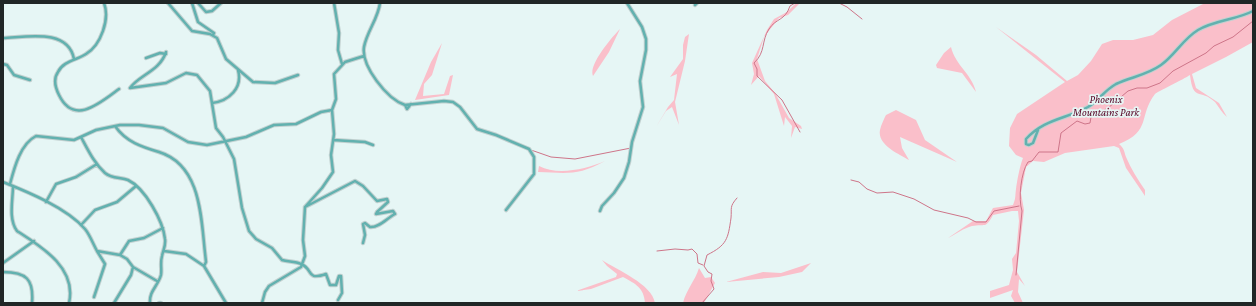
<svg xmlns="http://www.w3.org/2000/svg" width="1256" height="306" viewBox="0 0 1256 306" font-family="'Crimson Pro',serif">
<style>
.green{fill:#fabfca}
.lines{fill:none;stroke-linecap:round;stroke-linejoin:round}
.stream{stroke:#ce7589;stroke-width:1}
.minor-casing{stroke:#c2d1d0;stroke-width:4.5}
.minor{stroke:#62b1af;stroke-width:2.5}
.labels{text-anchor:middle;stroke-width:3.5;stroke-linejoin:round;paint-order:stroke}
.park-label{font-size:11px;font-style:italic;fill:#550122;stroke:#e6f6f5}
</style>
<rect width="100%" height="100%" fill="#e6f6f5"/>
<!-- green -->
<path class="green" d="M796 3H800L788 15 779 18 764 37 757 59 765 81 775 93 789 118 801 126 802 129 795 127 791 138 792 126 785 117 784 126 774 94 759 76 751 85 754 74 752 63 767 30 774 19 787 12Z
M1214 3H1253V42L1226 57 1192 74 1196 88 1219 103 1227 117C1222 113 1219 107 1215 102 1200 88 1193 102 1190 75 1184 79 1157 92 1155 94 1138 116 1152 131 1119 144 1124 148 1124 151 1126 157 1131 169 1138 180 1145 190V196L1126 168 1119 148 1114 146 1065 153 1044 162 1033 161 1026 167 1021 193 1024 210 1017 272 1025 286 1019 279 1018 292 1023 303H1015L1011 296 1013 290 990 298V291L1009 285 1013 270 1012 259 1016 253 1019 221 1018 211H1012L993 215C985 230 985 223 972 226 964 228 956 234 948 238L973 221H986L993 208 1013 205C1016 198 1015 196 1016 189 1017 181 1020 165 1023 158L1016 155 1009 146 1010 128 1017 114 1065 82 996 27 1036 55 1067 81 1078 75 1091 61 1102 44 1113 40H1133L1153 35 1172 20 1203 4Z
M620 29 609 52 593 76C588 65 612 37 620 29Z
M689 34 685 61 675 102 679 125 672 107 666 111 656 127 668 107 674 100 677 74 670 77 683 59V45L685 37Z
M442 43 432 75 424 84 423 96 444 94 450 76 453 75 449 95 415 100 431 62Z
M951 47C955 65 972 74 976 92L962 73 937 68 936 65 944 53Z
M896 110 916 120 925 140 957 162 900 137 902 148 909 160C899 154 877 145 880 130 881 125 884 119 886 115Z
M605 161C578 176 567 173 538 172L539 166C558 176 586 169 605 161Z
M602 260C617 270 652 284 655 303H645C644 288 636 284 623 277L591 289 576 291 616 277 617 274 607 266Z
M811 263 802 272 779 277 726 282 763 272 781 273Z
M699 268 705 278 711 277 715 283 704 303H683C686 290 695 281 699 268Z"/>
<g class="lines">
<!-- stream -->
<path class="stream" d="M795 3 790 6C785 21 776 18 769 29 761 41 766 52 754 63L757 69V76L782 100 800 132
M839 3 847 7 862 19
M531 150 551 157 575 159 631 148
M851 180 859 182 867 189 877 193 893 192 914 199 934 210 968 218 976 222H986L994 211 1019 206
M657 251 675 249 688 250 692 249 697 254 698 263 703 265
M1016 275 1022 211C1018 199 1021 172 1028 162L1032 161 1039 152H1058L1061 133 1077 121 1085 124 1090 123 1091 117 1108 108 1128 91 1137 88H1147L1160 83 1173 71 1206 53 1214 46 1233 37 1253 21
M702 303 714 289 711 281 712 274 708 272 704 266 707 255C727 245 728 239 731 218 732 208 729 207 737 198"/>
<defs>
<path id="minor" d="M104 3C110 19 101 45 86 54 77 60 63 61 58 72 53 79 55 87 59 95 74 126 100 103 119 89
M168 3 192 31 210 34 217 38 226 59 253 82 275 83 298 75
M192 3 198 22 214 33 213 35
M198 3 206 12 212 11 221 3
M334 3 339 33 338 50 342 64
M380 3C378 19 367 31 364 47 361 66 387 99 405 105L444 101 453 102 460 107 477 129 496 135 529 149 534 157V174L506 210
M695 5 697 3
M3 38C27 37 68 28 74 59
M166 52C160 71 139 75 130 88L166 83 186 73 197 75 210 91 216 128 223 137 234 159 242 208 249 231 256 239 272 248 282 260C288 262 295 261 301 264 314 269 305 281 326 274L330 285H336L339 276H341L342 293 338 300
M146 58 160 53 166 54
M3 64 7 65 14 75 30 80
M212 103C229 101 243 88 238 70
M405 105 407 109 411 104
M115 126C126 142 142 147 159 152 201 165 201 217 205 253L206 262 204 266
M1038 130 1033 143 1029 145 1026 144V139C1044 119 1066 119 1088 107 1098 101 1105 90 1116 84 1131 77 1147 75 1161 65 1175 55 1183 39 1198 30 1215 20 1236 20 1253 11
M81 137C88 150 94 163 105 173 112 179 121 177 128 180 145 188 163 221 165 239 166 246 163 250 162 256 160 263 162 269 161 275 158 286 149 291 150 303
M333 140 365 142 373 145
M3 182C28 192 67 208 85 229 90 235 93 244 97 251L120 255 127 259 133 267 157 281
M10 184C14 169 20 144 36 136L74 140 96 130 120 125H139L163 128 188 142 207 145 246 137 274 125 296 124 321 112 332 110
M13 186C13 199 8 219 17 231 42 247 77 268 69 303
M46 202 56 184 76 177 97 164
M305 207 355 181 363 186 377 201 387 199 388 202 377 212 376 214 393 211 395 214C387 218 379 228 370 227L365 223 363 224 365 235 363 243
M600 211 602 206 614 193 624 178 629 162 632 142 643 107 640 81 646 50V39L642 27 627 3
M81 225 95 210 117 202 136 186
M164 251 186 254 204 266 226 303
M120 255 129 241 144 238 163 228
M3 263 34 241
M3 272C26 272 34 279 32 303
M94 297 105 264 97 251
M114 303 131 275 133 267
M159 303H161
M262 303 265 292 269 286 301 267 305 256 303 240 305 207 322 188 333 172 331 155 334 134 332 110 336 99 334 74 345 62 364 56"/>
</defs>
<!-- minor casing -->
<use href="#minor" class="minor-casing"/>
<!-- minor -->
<use href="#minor" class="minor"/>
</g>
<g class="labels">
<!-- park labels -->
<g class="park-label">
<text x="1106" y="103">Phoenix<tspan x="1106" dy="13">Mountains Park</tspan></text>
</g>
</g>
<!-- border -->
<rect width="1256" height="306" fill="none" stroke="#202626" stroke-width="8"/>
</svg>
